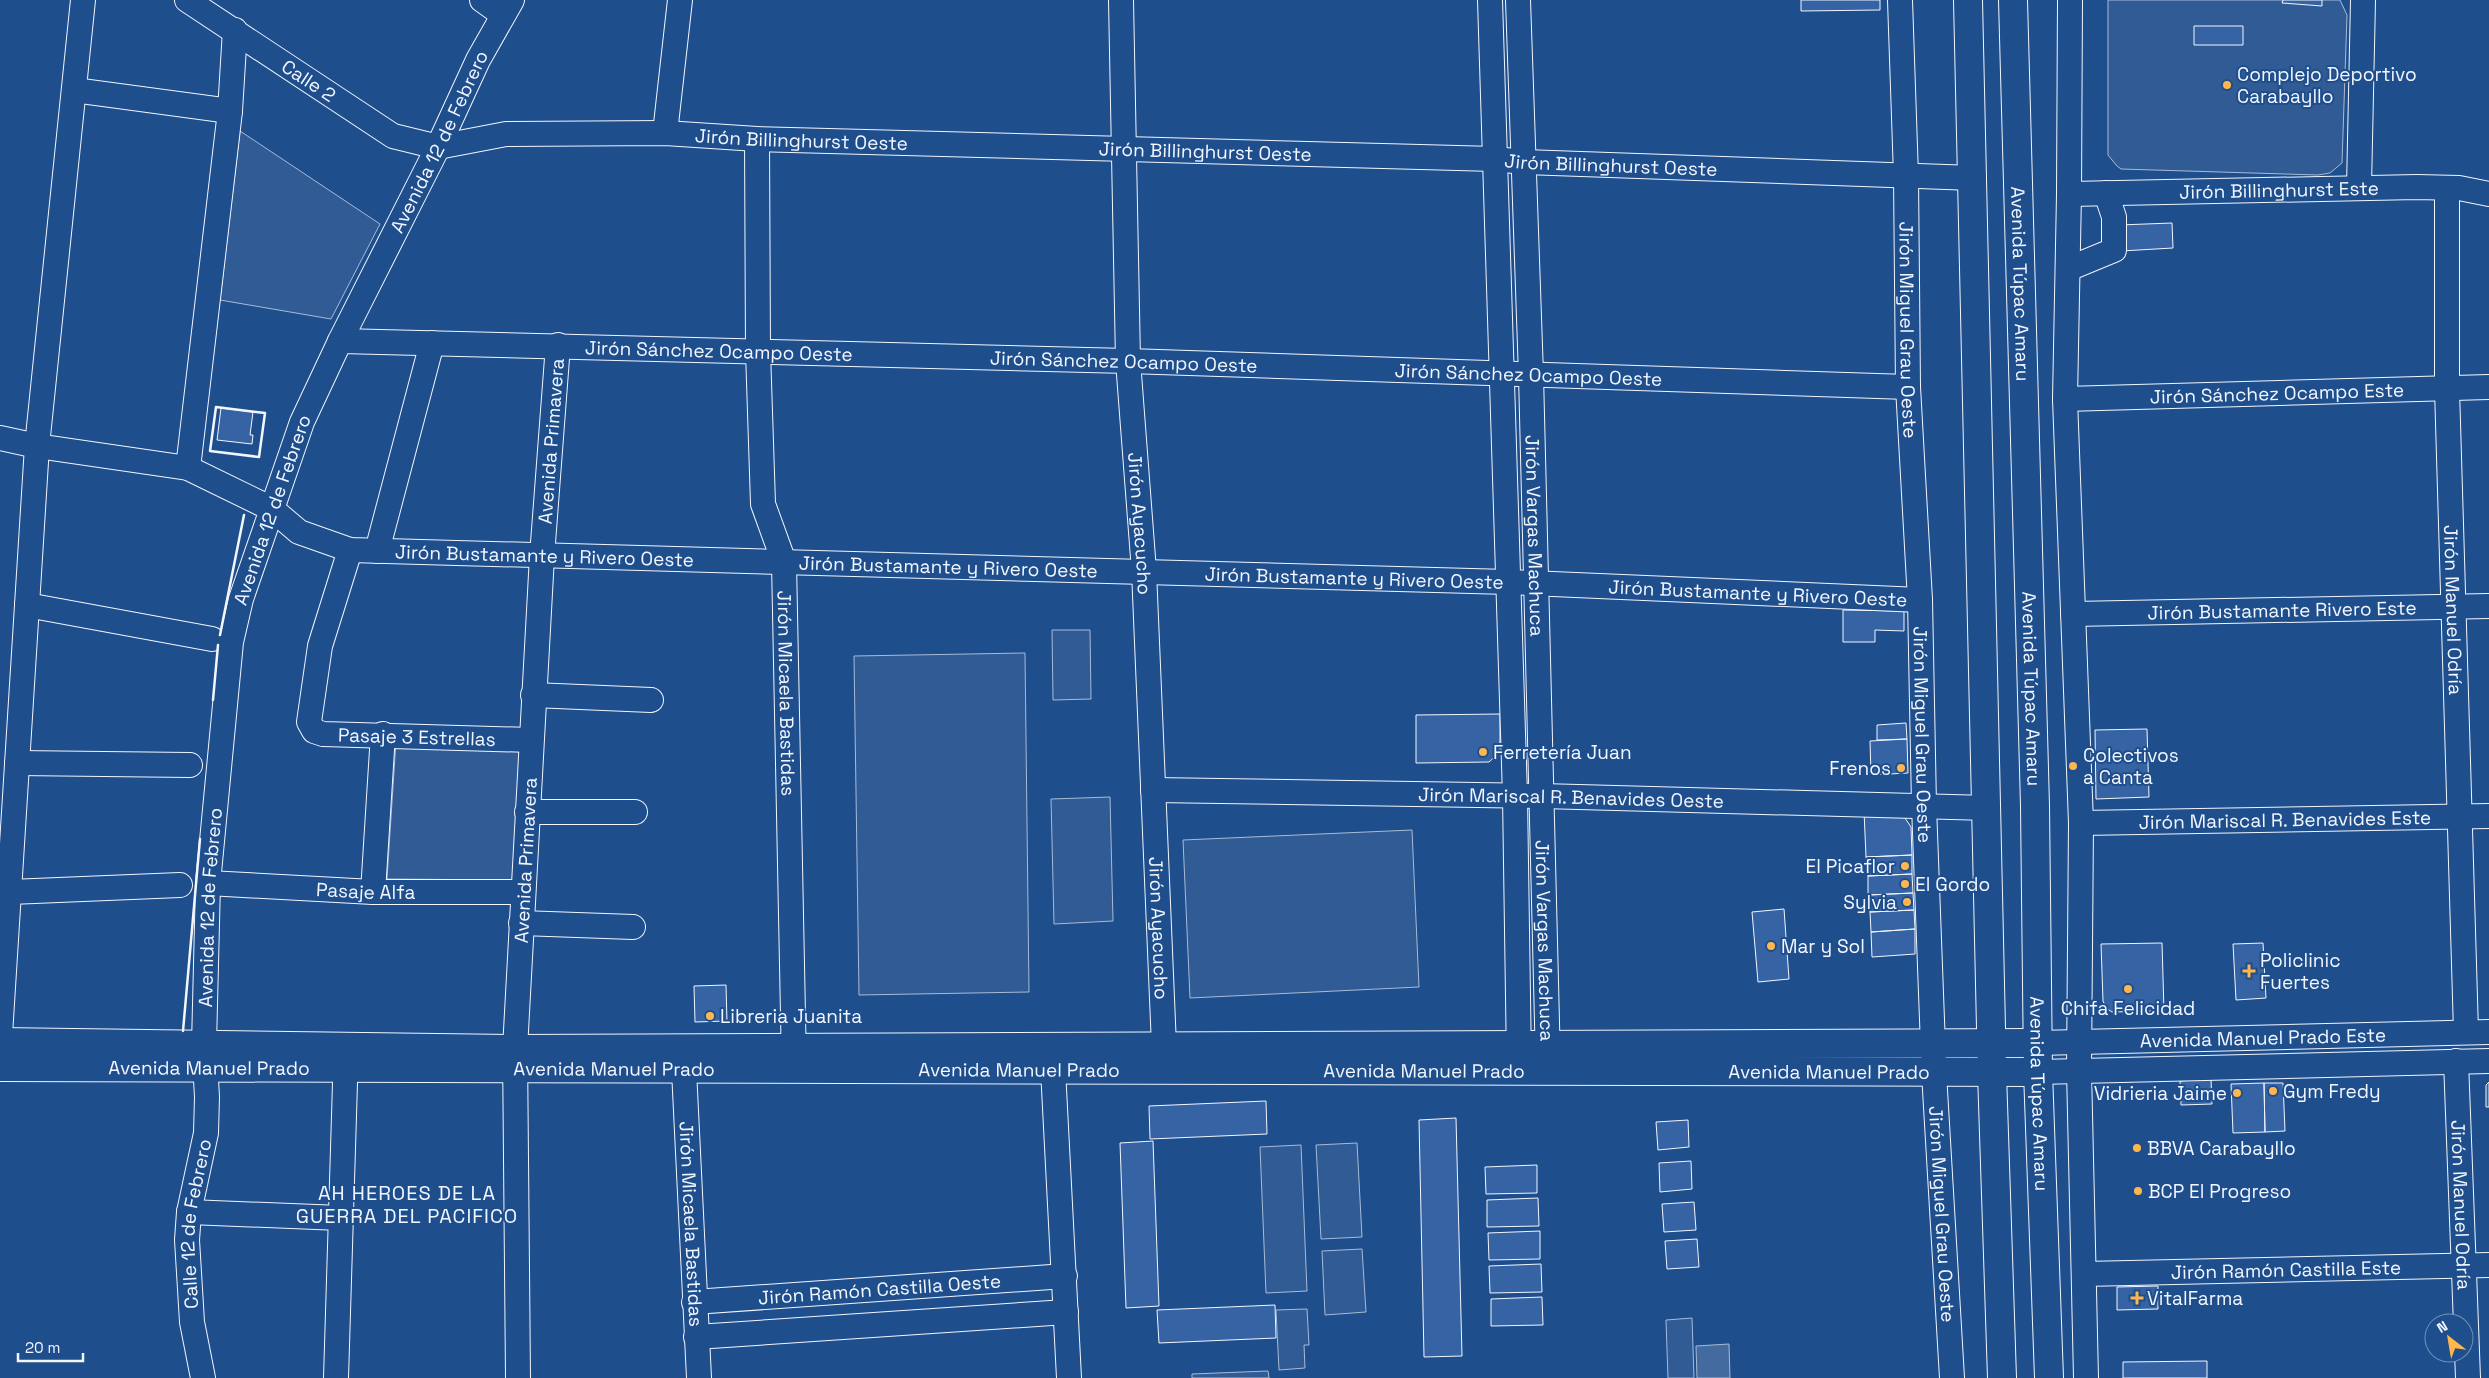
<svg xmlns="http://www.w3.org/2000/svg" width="2489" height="1378" viewBox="0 0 2489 1378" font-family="'Space Grotesk',sans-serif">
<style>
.built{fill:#305b95;stroke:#a8bbd7}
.water{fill:#446ba0;stroke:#a8bbd7}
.building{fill:#3563a3;stroke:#f2f6ff}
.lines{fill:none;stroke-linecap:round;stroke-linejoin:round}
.minor-casing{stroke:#f2f6ff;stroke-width:26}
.major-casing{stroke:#f2f6ff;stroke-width:30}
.highway-casing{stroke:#f2f6ff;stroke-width:30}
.minor{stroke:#1f4e8c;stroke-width:24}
.major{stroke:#1f4e8c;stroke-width:28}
.highway{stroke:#1f4e8c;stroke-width:28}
.wall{stroke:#f2f6ff;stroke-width:2.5}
.poi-dot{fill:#ffb74d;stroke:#1f4e8c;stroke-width:2}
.labels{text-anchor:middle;stroke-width:4;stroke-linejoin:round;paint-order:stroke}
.poi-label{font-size:19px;fill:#f2f6ff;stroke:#1f4e8c;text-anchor:start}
.street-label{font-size:19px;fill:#f2f6ff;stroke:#1f4e8c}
.neighbourhood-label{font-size:20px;letter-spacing:1px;fill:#f2f6ff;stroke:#1f4e8c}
</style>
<rect width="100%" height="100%" fill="#1f4e8c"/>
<!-- built -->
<path class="built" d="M2108 0H2340L2347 15 2342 163 2330 173 2318 175 2121 169 2117 166 2108 155Z
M240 131 380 224 331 319 220 300Z
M1052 630H1090L1091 699 1053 700Z
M1025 653 1029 992 859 995 854 656Z
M396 741 525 746 515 880 387 879Z
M1110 797 1113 921 1054 924 1051 799Z
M1412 830 1419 987 1190 998 1183 840Z
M1357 1143 1362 1237 1321 1239 1316 1145Z
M1301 1145 1307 1291 1266 1293 1260 1147Z
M1362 1249 1366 1312 1325 1315 1322 1251Z
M1307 1309 1309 1345H1304L1305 1368 1279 1370 1276 1310Z
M1692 1318 1694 1378H1668L1666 1320Z
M1268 1371 1269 1378H1192V1374Z"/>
<!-- water -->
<path class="water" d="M1729 1344 1730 1378H1697L1696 1346Z"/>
<!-- building -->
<path class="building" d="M1801 0H1880V10L1801 11Z
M2283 0H2322V6L2282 3Z
M2194 26H2243V45H2194Z
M2172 223 2173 248 2121 251 2119 225Z
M221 408 253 412 250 435H253L252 444 217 440Z
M1843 610 1904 611V631L1875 630V642H1843Z
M1500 714V752L1489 762 1416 763V715Z
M1906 723 1907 739 1877 740V725Z
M2147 729 2149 797 2096 799 2095 730Z
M1907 739 1908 773 1871 775 1870 741Z
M1864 811 1903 815 1911 827 1912 855 1866 857Z
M1912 855V874L1868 876 1866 857Z
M1912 874 1913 893 1868 895V876Z
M1913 893 1914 910 1870 912 1868 895Z
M1784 909 1789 979 1758 982 1752 912Z
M1914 910 1915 929 1871 932 1870 912Z
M1915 929V954L1872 957 1871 932Z
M2162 943 2164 1011 2112 1012 2106 1008 2103 1001 2101 944Z
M2263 943 2266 998 2236 1000 2233 944Z
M726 985 727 1021 695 1022 694 986Z
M2211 1079 2212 1104 2181 1105 2180 1081Z
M2489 1082V1107H2486V1085Z
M2264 1083 2265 1132 2233 1133 2231 1084Z
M2264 1083H2283L2285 1131 2265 1132Z
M1266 1101 1267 1134 1150 1139 1149 1106Z
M1456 1118 1462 1356 1424 1357 1419 1120Z
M1688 1120 1689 1147 1658 1150 1656 1122Z
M1153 1141 1159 1306 1126 1308 1120 1143Z
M1691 1161 1692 1189 1660 1192 1659 1163Z
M1537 1165V1193L1486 1194 1485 1167Z
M1538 1198 1539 1226 1487 1227V1200Z
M1694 1202 1696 1230 1664 1232 1662 1204Z
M1540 1231V1259L1489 1260 1488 1233Z
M1697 1239 1699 1267 1667 1269 1665 1241Z
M1541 1264 1542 1292 1490 1293 1489 1266Z
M2158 1286V1309L2117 1310V1287Z
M1542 1297 1543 1325 1491 1326V1299Z
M1275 1305 1276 1338 1159 1343 1157 1310Z
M2207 1361V1378H2123V1362Z"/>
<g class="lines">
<defs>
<g id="minor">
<path id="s1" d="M187 0 393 136 438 147 506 134 665 133 757 139 1495 159 1524 162 1974 178"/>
<path d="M482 0 503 15"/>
<path id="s2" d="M1121 0 1128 361 1144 571 1164 1046"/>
<path d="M1490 0 1515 796 1519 1063"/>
<path id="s3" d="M1518 0 1531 375 1548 1063"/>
<path id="s4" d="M1900 0 1906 176 1908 387 1920 600 1924 806 1934 1073 1952 1378"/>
<path d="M2070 0 2069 194 2065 399 2081 823 2079 1070 2086 1378"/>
<path d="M74 90 230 111"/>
<path d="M665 133 680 0"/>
<path id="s5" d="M757 139 758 351 763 504 784 562 794 1066"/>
<path d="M2359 187 2363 0"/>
<path id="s6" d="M2447 188V389L2466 1032"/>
<path id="s7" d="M2069 194 2417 187 2459 188 2489 194"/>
<path d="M2068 269 2114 250V217L2106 193"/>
<path id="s8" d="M340 341 1128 361 1908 387"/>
<path id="s9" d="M2065 399 2489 387"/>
<path id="s10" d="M0 438 37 446 188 468 272 509 299 532 350 550 1508 582 1920 600"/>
<path d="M188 468 230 111 235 30"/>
<path id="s11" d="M350 550 320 646 309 722 314 731 323 734 531 740"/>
<path d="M377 551 432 343"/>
<path d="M27 605 212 639"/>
<path id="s12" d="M2073 614 2489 606"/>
<path d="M533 695 651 700"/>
<path d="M17 763 190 765"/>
<path id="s13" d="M1153 790 1542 796 1988 808"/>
<path d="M527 812H635"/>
<path id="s14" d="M2081 823 2489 816"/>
<path id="s15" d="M208 883 373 892H522"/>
<path d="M10 892 180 885"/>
<path d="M373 892 383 734"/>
<path d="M521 923 633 927"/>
<path d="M0 1035 37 446 83 0"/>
<path id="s16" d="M2037 1043 2489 1032"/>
<path d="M1052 1050 1069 1378"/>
<path id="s17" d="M2456 1061 2468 1378"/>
<path id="s18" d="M684 1070 699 1378"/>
<path d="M2038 1072 2489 1061"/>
<path d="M189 1212 341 1218"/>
<path id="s19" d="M2084 1274 2489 1265"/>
<path id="s20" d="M694 1302 1065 1276"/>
<path d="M696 1337 1066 1312"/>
<path id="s21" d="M203 1378 192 1322 187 1240 189 1212 206 1133 207 1097 204 1045 208 883 231 642 241 599 302 422 340 341 438 147 478 60 512 0"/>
<path d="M336 1378 346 1050"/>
<path id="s22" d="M518 1378 515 1049 542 556 558 345"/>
</g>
<g id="major">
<path d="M0 1042 515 1049 2037 1043"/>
<path id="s23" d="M0 1067 2038 1072"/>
</g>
<g id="highway">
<path d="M1968 0 1992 1073 2002 1378"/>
<path id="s24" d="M2013 0 2035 806 2038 1072 2049 1378"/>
</g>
</defs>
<!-- minor casing -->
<use href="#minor" class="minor-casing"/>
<!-- major casing -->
<use href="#major" class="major-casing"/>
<!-- highway casing -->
<use href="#highway" class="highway-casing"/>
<!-- minor -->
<use href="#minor" class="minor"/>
<!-- major -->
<use href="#major" class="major"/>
<!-- highway -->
<use href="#highway" class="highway"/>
<!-- wall -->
<path class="wall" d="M216 407 265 413 259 457 210 451Z
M220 635 244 515
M213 700 218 645
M183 1031 200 839"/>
</g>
<!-- markers -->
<g class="poi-dot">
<circle cx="2227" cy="85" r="5"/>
<circle cx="1483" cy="752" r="5"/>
<circle cx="2073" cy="766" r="5"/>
<circle cx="1901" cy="768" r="5"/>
<circle cx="1905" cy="866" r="5"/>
<circle cx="1905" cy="884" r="5"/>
<circle cx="1907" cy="902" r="5"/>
<circle cx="1771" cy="946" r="5"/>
<path d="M2246.5 963.5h5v5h5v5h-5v5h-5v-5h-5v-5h5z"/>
<circle cx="2128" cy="989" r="5"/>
<circle cx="710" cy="1016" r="5"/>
<circle cx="2273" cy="1091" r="5"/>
<circle cx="2237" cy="1093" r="5"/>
<circle cx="2137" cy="1148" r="5"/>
<circle cx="2138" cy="1191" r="5"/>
<path d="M2134.5 1290.5h5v5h5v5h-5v5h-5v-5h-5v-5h5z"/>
</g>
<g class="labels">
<!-- poi labels -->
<g class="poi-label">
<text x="2237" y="81">Complejo Deportivo<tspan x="2237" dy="22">Carabayllo</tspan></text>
<text x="1493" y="759">Ferretería Juan</text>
<text x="2083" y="762">Colectivos<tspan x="2083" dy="22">a Canta</tspan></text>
<text x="1891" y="775" text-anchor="end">Frenos</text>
<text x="1895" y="873" text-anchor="end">El Picaflor</text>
<text x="1915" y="891">El Gordo</text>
<text x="1897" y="909" text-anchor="end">Sylvia</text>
<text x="1781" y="953">Mar y Sol</text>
<text x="2260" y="967">Policlinic<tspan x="2260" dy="22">Fuertes</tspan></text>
<text x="2128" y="1015" text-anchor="middle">Chifa Felicidad</text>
<text x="720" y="1023">Libreria Juanita</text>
<text x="2283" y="1098">Gym Fredy</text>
<text x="2227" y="1100" text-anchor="end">Vidrieria Jaime</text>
<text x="2147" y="1155">BBVA Carabayllo</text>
<text x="2148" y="1198">BCP El Progreso</text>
<text x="2147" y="1305">VitalFarma</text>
</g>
<!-- street labels -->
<g class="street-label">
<text dy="7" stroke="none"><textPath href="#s1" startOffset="146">Calle 2</textPath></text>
<text dy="7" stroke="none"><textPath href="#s1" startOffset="658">Jirón Billinghurst Oeste</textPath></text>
<text dy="7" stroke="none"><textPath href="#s21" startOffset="1284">Avenida 12 de Febrero</textPath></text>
<text dy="7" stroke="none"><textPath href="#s1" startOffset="1062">Jirón Billinghurst Oeste</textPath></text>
<text dy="7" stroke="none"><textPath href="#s1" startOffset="1468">Jirón Billinghurst Oeste</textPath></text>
<text dy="7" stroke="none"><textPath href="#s7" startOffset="210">Jirón Billinghurst Este</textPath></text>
<text dy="7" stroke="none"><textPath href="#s24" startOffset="284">Avenida Túpac Amaru</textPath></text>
<text dy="7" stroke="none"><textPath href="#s4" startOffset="330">Jirón Miguel Grau Oeste</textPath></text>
<text dy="7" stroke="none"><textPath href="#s8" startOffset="379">Jirón Sánchez Ocampo Oeste</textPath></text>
<text dy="7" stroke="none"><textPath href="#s8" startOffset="784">Jirón Sánchez Ocampo Oeste</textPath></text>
<text dy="7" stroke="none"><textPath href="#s8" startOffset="1189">Jirón Sánchez Ocampo Oeste</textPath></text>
<text dy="7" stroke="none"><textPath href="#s9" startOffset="212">Jirón Sánchez Ocampo Este</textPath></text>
<text dy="7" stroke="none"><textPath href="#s22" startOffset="938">Avenida Primavera</textPath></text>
<text dy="7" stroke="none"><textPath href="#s21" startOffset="879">Avenida 12 de Febrero</textPath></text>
<text dy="7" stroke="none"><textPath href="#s2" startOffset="524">Jirón Ayacucho</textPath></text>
<text dy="7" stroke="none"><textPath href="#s3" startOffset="536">Jirón Vargas Machuca</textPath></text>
<text dy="7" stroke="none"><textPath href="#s10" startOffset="568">Jirón Bustamante y Rivero Oeste</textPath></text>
<text dy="7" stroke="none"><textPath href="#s10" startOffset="972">Jirón Bustamante y Rivero Oeste</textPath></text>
<text dy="7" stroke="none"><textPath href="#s10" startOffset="1378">Jirón Bustamante y Rivero Oeste</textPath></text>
<text dy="7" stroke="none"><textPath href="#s10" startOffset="1782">Jirón Bustamante y Rivero Oeste</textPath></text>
<text dy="7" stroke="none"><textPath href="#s12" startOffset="209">Jirón Bustamante Rivero Este</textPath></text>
<text dy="7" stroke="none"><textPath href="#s6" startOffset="422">Jirón Manuel Odría</textPath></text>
<text dy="7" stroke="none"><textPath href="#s24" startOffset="689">Avenida Túpac Amaru</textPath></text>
<text dy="7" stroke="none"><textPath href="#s5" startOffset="558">Jirón Micaela Bastidas</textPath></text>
<text dy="7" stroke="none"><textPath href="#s4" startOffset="735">Jirón Miguel Grau Oeste</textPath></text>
<text dy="7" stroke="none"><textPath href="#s11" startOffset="291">Pasaje 3 Estrellas</textPath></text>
<text dy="7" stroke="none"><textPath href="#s13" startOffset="418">Jirón Mariscal R. Benavides Oeste</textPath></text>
<text dy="7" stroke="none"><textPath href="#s14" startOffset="204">Jirón Mariscal R. Benavides Este</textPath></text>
<text dy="7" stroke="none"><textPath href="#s22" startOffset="518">Avenida Primavera</textPath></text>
<text dy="7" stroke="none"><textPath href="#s15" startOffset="158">Pasaje Alfa</textPath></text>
<text dy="7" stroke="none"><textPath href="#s21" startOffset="474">Avenida 12 de Febrero</textPath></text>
<text dy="7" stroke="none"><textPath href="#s2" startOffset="929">Jirón Ayacucho</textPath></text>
<text dy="7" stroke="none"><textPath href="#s3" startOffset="941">Jirón Vargas Machuca</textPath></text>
<text dy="7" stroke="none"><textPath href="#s16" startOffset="226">Avenida Manuel Prado Este</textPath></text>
<text dy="7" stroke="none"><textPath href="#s23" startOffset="209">Avenida Manuel Prado</textPath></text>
<text dy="7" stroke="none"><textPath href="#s23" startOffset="614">Avenida Manuel Prado</textPath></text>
<text dy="7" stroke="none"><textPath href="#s23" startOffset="1019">Avenida Manuel Prado</textPath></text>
<text dy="7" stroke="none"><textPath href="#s23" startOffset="1424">Avenida Manuel Prado</textPath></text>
<text dy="7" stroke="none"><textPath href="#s23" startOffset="1829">Avenida Manuel Prado</textPath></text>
<text dy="7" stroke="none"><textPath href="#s24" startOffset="1094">Avenida Túpac Amaru</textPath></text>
<text dy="7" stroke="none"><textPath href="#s17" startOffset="144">Jirón Manuel Odría</textPath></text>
<text dy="7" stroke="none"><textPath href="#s4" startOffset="1215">Jirón Miguel Grau Oeste</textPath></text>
<text dy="7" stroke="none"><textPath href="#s21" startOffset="156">Calle 12 de Febrero</textPath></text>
<text dy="7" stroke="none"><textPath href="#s18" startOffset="154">Jirón Micaela Bastidas</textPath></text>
<text dy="7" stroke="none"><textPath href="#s19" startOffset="202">Jirón Ramón Castilla Este</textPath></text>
<text dy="7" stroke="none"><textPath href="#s20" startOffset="186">Jirón Ramón Castilla Oeste</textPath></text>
</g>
<!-- neighbourhood labels -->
<g class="neighbourhood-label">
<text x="407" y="1200">AH HEROES DE LA<tspan x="407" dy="23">GUERRA DEL PACIFICO</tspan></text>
</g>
</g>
<!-- north arrow -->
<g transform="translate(2449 1338) rotate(329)"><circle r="24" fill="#1f4e8c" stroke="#7391ba"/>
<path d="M0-4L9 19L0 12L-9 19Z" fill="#ffb74d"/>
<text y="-8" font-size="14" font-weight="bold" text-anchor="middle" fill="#f2f6ff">N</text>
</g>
<!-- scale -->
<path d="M18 1353v8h65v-8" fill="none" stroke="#f2f6ff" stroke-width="2.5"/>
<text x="25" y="1353" font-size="15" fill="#f2f6ff" stroke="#1f4e8c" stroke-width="4" paint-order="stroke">20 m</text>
</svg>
